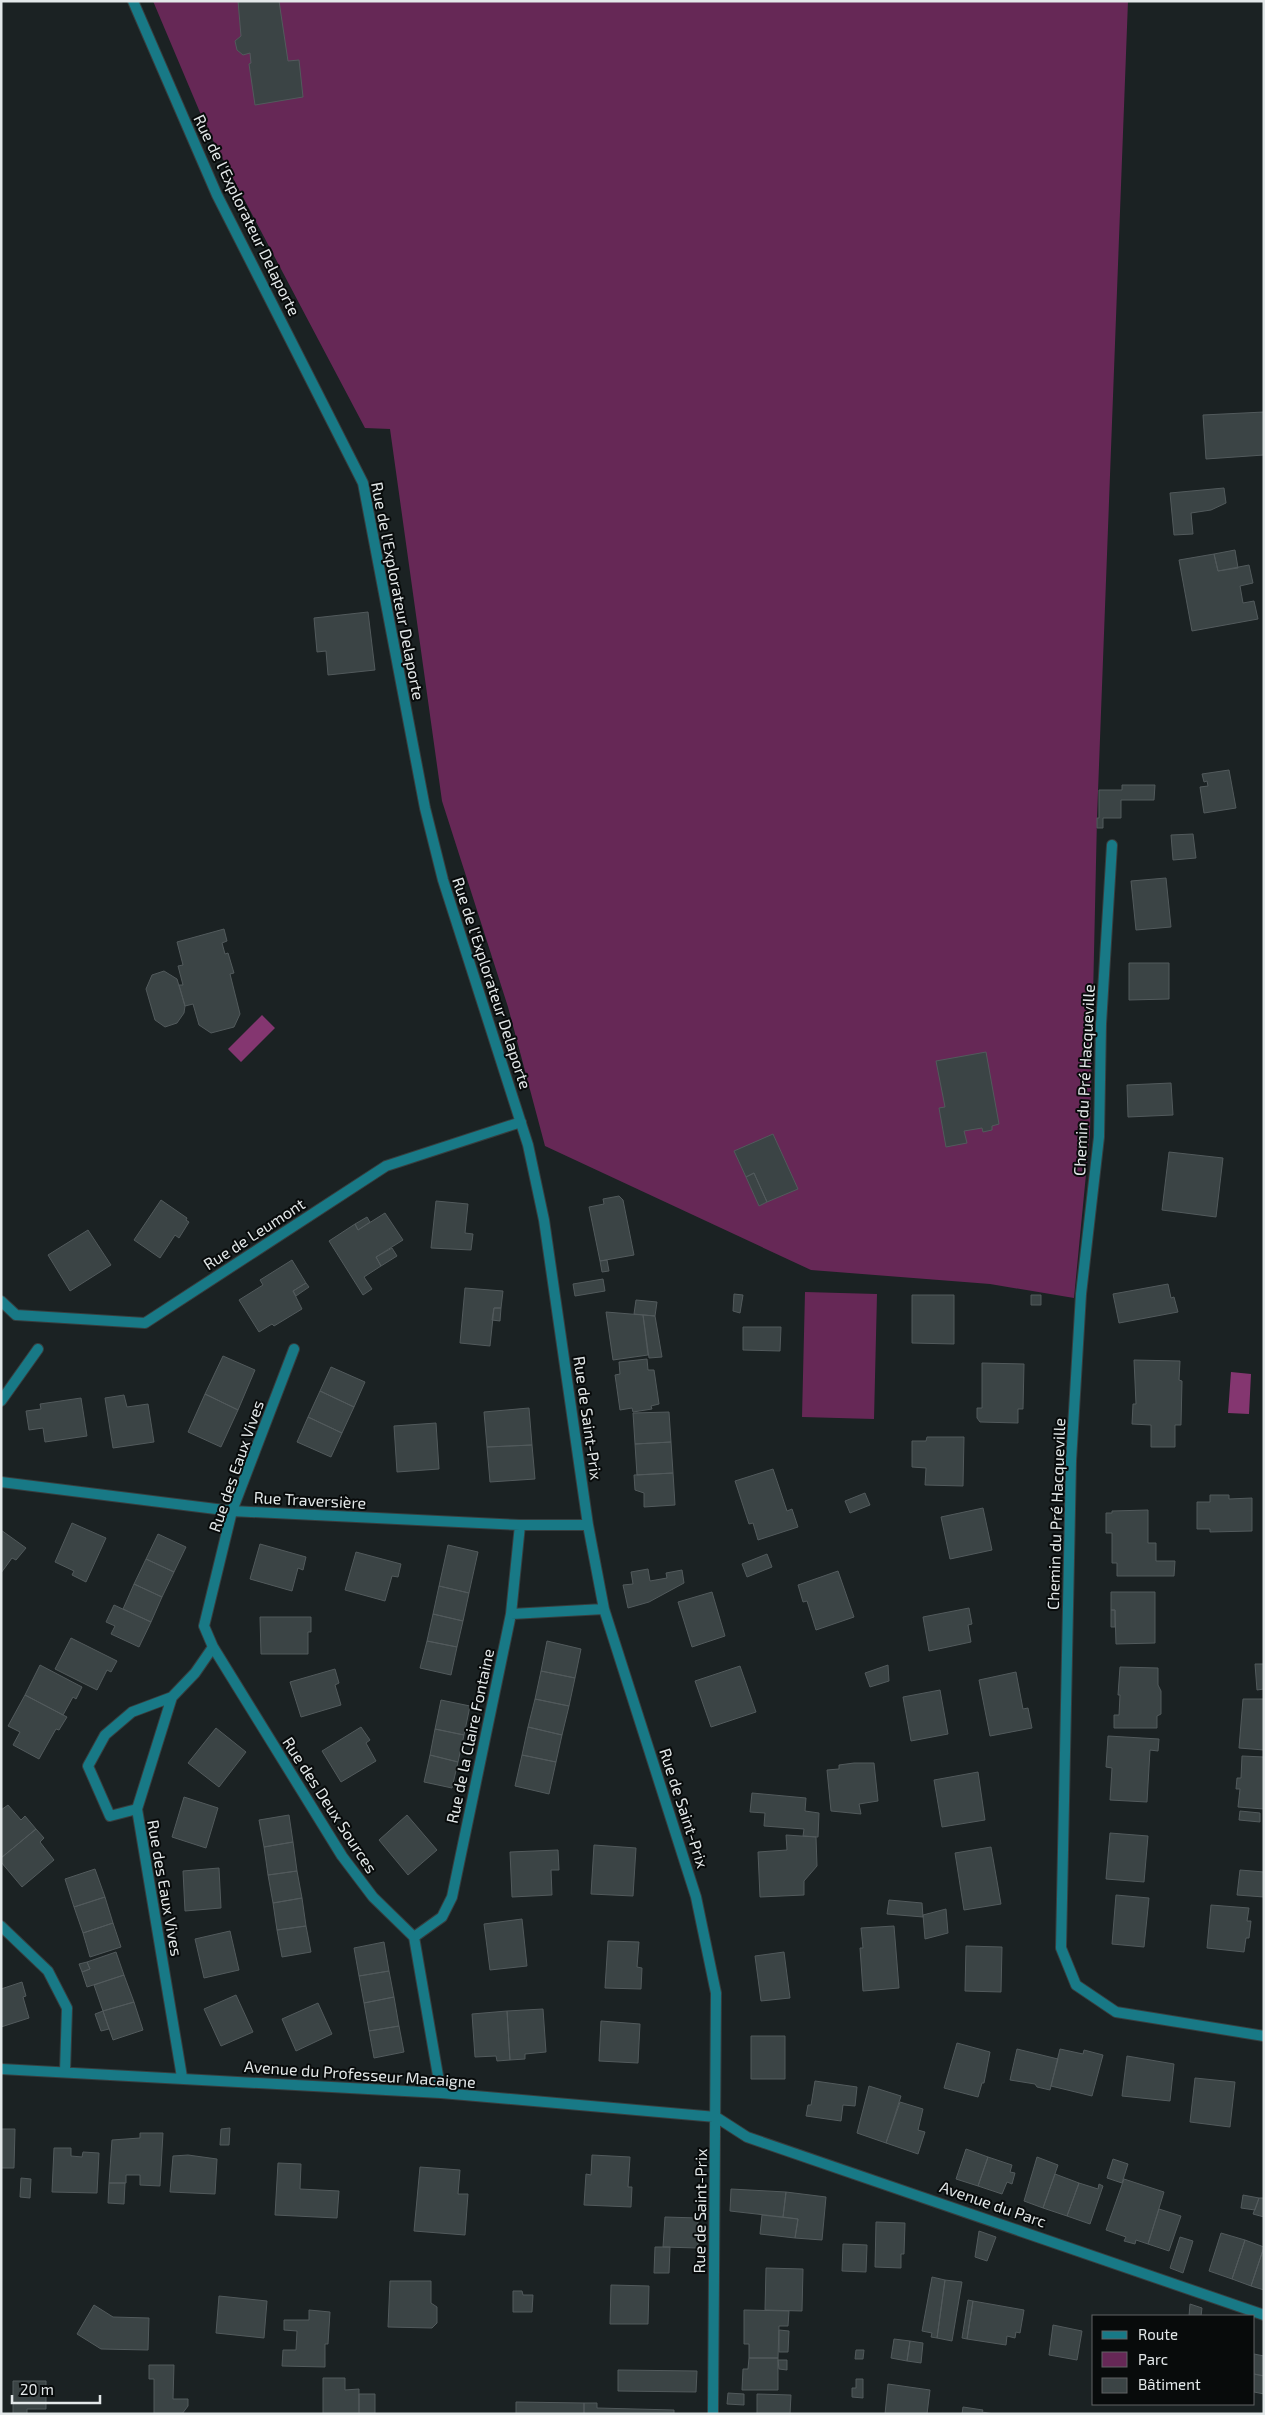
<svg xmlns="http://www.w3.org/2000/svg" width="1265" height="2415" viewBox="0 0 1265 2415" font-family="'Exo 2',sans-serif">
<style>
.green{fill:#662856}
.water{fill:#843670}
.building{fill:#3b4445;stroke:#525a5c}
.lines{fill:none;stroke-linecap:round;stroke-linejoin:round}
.minor-casing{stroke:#373e3f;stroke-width:12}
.minor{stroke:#187986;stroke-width:10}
.labels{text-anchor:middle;stroke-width:4;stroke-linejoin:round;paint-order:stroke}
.street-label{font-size:16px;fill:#e3e8e9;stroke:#080b0b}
</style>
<rect width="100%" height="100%" fill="#1b2223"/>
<!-- green -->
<path class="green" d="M153 1H1128L1097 818 1090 1133 1074 1298 990 1284 811 1270 545 1146 508 1007 442 801 390 429 365 428 207 129Z
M805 1292 877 1294 874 1419 802 1417Z"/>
<!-- water -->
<path class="water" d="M262 1015 275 1028 241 1062 228 1049Z
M1231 1372 1251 1374 1249 1414 1228 1413Z"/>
<!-- building -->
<path class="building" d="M238 1H279L288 61 299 60 303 97 255 105 249 64 251 63 250 53 243 55 237 50 235 41 241 36Z
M1264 412V455L1206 459 1203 415Z
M1224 488 1226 503 1211 510 1191 513 1193 534 1174 535 1170 493Z
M1235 550 1238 568 1218 571 1214 554Z
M1214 554 1218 571 1249 565 1253 583 1240 586 1243 603 1254 601 1258 619 1192 631 1179 560Z
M368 612 375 670 328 675 326 651 317 652 314 618Z
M1229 770 1236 808 1204 813 1200 787 1208 786 1207 781 1204 782 1202 774Z
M1122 785H1155L1154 800H1121V818H1103V828H1097V818H1099V790H1122Z
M1193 834 1196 858 1173 860 1171 835Z
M1166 878 1171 927 1136 930 1131 881Z
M224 929 227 941 222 943 225 954 228 953 234 973 230 974 240 1014 234 1027 211 1033 199 1025 193 1004 185 1006 179 985H183L178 966 183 965 177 942Z
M1129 963H1169V999L1129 1000Z
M164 971 177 979 185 1006 184 1013 177 1023 165 1027 155 1020 146 989 152 975Z
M986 1052 999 1124 992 1126V1130L983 1132 982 1128 964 1131 967 1143 946 1147 939 1108 945 1107 936 1061Z
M1171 1083 1173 1115 1128 1117 1127 1085Z
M773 1134 798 1189 767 1202 754 1173 746 1177 734 1151Z
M1169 1152 1223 1158 1216 1217 1162 1210Z
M754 1173 767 1202 759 1206 746 1177Z
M619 1196 623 1200 634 1255 600 1261 589 1207 604 1204 603 1199Z
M161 1200 187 1218 186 1220 189 1222 179 1238 175 1235 160 1258 134 1240Z
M436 1201 468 1204 465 1233 473 1234 471 1250 431 1248Z
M385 1213 403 1240 376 1257 381 1266 364 1277 372 1289 363 1295 329 1241 355 1224 358 1230Z
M367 1217 370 1222 358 1230 355 1224Z
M88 1230 111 1265 70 1291 48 1255Z
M392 1248 397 1256 381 1266 376 1257Z
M292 1260 306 1283 293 1291 302 1309 274 1326 272 1324 259 1332 239 1300 263 1285 260 1280Z
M607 1260 609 1271 602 1272 600 1261Z
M603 1279 605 1291 575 1296 573 1284Z
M306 1283 309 1287 296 1296 293 1291Z
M1168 1284 1171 1298 1174 1297 1178 1312 1119 1323 1113 1294Z
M465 1288 503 1291 501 1308H494L490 1346 460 1343Z
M734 1294 743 1295 740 1313 733 1311Z
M912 1295H954V1344L912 1343Z
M1031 1295H1041V1305H1031Z
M636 1300 657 1302 655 1316 634 1314Z
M494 1308H501L500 1321 492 1320Z
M606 1312 643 1315 648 1355 613 1360Z
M643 1315 655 1316 662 1357 649 1358Z
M743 1327H781L780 1351 743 1350Z
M223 1356 255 1370 238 1410 205 1394Z
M647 1359 648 1370H654L659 1404 651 1406 652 1409 633 1412 632 1408 620 1410 615 1375 620 1374 619 1362Z
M1134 1360 1180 1361 1179 1380 1182 1381 1181 1425H1175V1447H1151V1425L1132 1424 1133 1404H1136Z
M982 1363 1024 1364 1023 1409H1018V1423L980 1422 977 1418V1408H982Z
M331 1367 365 1382 354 1407 320 1391Z
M320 1391 354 1407 342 1433 308 1417Z
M205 1394 238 1410 221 1447 188 1432Z
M124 1395 127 1407 148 1404 154 1442 113 1448 105 1398Z
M81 1398 87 1436 45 1442 43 1428 29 1430 26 1411 41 1409 40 1404Z
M529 1408 532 1445 487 1447 484 1412Z
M669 1412 671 1442 635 1444 633 1413Z
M308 1417 342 1433 331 1457 297 1442Z
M436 1423 439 1469 397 1472 394 1426Z
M927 1437H964L963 1486 925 1485 926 1468 912 1467V1441H926Z
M671 1442 673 1473 637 1475 635 1444Z
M532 1445 535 1479 490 1482 487 1447Z
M773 1469 787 1511 792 1509 798 1527 758 1540 753 1523 749 1524 735 1481Z
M673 1473 675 1505 644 1507V1493L635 1490 634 1475Z
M865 1493 870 1505 850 1513 845 1501Z
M1210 1495H1229V1499L1252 1498V1531L1210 1532V1529H1197V1502H1210Z
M983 1508 992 1550 950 1559 941 1517Z
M1148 1510V1543H1156V1561H1175L1174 1576H1117V1563H1112V1533H1106V1513H1112V1511Z
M72 1523 106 1538 86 1582 72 1575 74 1571 55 1562Z
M1 1530 26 1548 16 1560 12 1558 1 1573Z
M158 1534 186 1547 174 1572 146 1559Z
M260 1544 306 1557 303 1570 298 1568 292 1591 250 1579Z
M448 1545 478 1552 469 1593 439 1586Z
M356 1552 401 1564 398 1577 392 1576 385 1601 345 1590Z
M767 1554 772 1567 747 1577 742 1564Z
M146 1559 174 1572 162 1597 134 1584Z
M648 1569 650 1581 667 1578 666 1573 682 1570 684 1583 649 1602 628 1608 623 1585 633 1584 631 1572Z
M838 1571 854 1617 816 1630 807 1601 803 1602 798 1585Z
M134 1584 162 1597 151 1622 123 1609Z
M439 1586 469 1593 463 1621 433 1614Z
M712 1592 725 1636 692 1647 678 1602Z
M1111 1592H1155V1643L1116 1644 1115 1610H1111Z
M114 1605 151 1622 139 1647 111 1634 115 1626 106 1622Z
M969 1608 972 1624 968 1625 971 1642 929 1651 923 1617Z
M1111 1610H1115V1627H1111Z
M433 1614 463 1621 457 1647 427 1641Z
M260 1617H311V1632H308V1654H261Z
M71 1638 117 1661 111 1672 107 1670 97 1690 55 1669Z
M427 1641 457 1647 451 1675 420 1668Z
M547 1641 581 1649 575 1678 541 1671Z
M1255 1664H1264V1689L1257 1690Z
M40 1665 82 1687 76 1699 73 1697 63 1715 25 1695Z
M888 1665 889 1681 870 1687 865 1673Z
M740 1666 756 1712 711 1727 695 1681Z
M1120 1667 1158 1668V1685L1161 1691V1714L1157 1716V1728H1114V1715H1119L1120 1695H1118Z
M335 1669 339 1683 335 1685 341 1705 301 1717 290 1682Z
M541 1671 575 1678 569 1706 535 1699Z
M1016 1672 1023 1709 1028 1708 1032 1728 990 1736 979 1680Z
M940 1690 948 1734 911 1741 903 1697Z
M25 1695 67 1717 59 1730 56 1729 39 1759 13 1745 20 1732 8 1726Z
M535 1699 569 1706 562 1735 528 1727Z
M1243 1699H1264V1750L1239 1748Z
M441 1700 470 1706 464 1735 435 1729Z
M361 1727 370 1740 366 1743 376 1761 341 1782 322 1751Z
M528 1727 562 1735 556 1762 522 1755Z
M216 1728 246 1752 219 1787 188 1763Z
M435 1729 464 1735 458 1762 430 1755Z
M1108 1736 1159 1739 1158 1751 1150 1750 1147 1802 1110 1800 1112 1768 1106 1767Z
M430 1755 458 1762 452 1788 424 1782Z
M522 1755 556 1762 549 1794 515 1786Z
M1242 1756 1264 1757V1809L1238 1807 1240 1789H1236L1237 1778H1241Z
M854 1763H874L878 1801 859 1804 861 1814 831 1811 827 1770 839 1769V1765Z
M978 1772 985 1820 942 1827 934 1780Z
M752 1793 806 1798 805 1811 819 1813 818 1837 803 1836 804 1829 764 1826 765 1813 750 1812Z
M184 1797 218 1808 206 1848 172 1837Z
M8 1805 21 1820 25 1816 36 1829 1 1858V1810Z
M1240 1811 1260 1813V1822L1239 1820Z
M289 1815 293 1842 264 1847 259 1820Z
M407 1815 437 1850 408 1875 379 1840Z
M36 1829 44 1838 40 1842 54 1860 22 1887 1 1862V1858Z
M1110 1833 1148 1836 1144 1882 1106 1879Z
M786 1835 816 1837 817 1866 804 1881V1895L760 1897 758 1852 787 1850Z
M293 1842 297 1871 268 1875 264 1847Z
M594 1845 636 1848 633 1896 591 1894Z
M991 1847 1001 1904 964 1910 955 1853Z
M558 1850 559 1870H551L552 1895 512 1897 510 1852Z
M219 1868 221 1908 185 1911 183 1871Z
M95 1869 105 1897 74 1907 65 1879Z
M1240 1870 1264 1872V1897L1237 1895Z
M297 1871 302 1898 273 1903 268 1875Z
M1116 1895 1149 1898 1144 1947 1112 1944Z
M105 1897 113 1923 83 1933 74 1907Z
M302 1898 306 1926 277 1930 273 1903Z
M889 1900 922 1903 923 1917 887 1914Z
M1211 1905 1249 1908 1247 1921H1251L1249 1938H1246L1244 1952 1207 1948Z
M946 1909 948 1933 925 1939 923 1915Z
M522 1919 527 1966 490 1970 484 1924Z
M113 1923 121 1947 90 1957 83 1933Z
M306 1926 311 1952 282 1957 277 1930Z
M894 1926 899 1988 863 1991 860 1948H863L861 1928Z
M230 1931 239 1970 204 1978 195 1939Z
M608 1941 639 1942 637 1967 642 1968 641 1989 605 1988Z
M384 1942 389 1971 359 1976 354 1948Z
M966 1946 1002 1947 1001 1992 965 1991Z
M116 1952 124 1975 87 1987 82 1972 90 1969 87 1962Z
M784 1952 790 1998 761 2001 755 1956Z
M87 1962 90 1969 82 1972 79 1964Z
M389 1971 394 1997 364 2003 359 1976Z
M124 1975 134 2002 103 2011 94 1985Z
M22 1982 26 1996 23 1997 29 2018 1 2027V1989Z
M236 1995 253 2032 221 2046 204 2009Z
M394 1997 399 2026 369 2031 364 2003Z
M134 2002 143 2030 113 2040 103 2011Z
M318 2003 332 2034 296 2051 282 2019Z
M543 2009 546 2052 525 2054V2059L510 2060 507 2011Z
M103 2011 109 2029 101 2031 95 2014Z
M507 2011 510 2060 497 2061 496 2056 475 2057 472 2014Z
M601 2021 640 2024 638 2063 599 2061Z
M399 2026 404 2052 374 2058 369 2031Z
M751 2036H785V2079H751Z
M957 2043 990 2052 984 2083H982L978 2097 944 2088Z
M1017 2049 1058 2059 1050 2090 1037 2087 1035 2084 1010 2080Z
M1060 2049 1083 2054 1084 2050 1103 2055 1092 2096 1051 2086Z
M1127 2056 1174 2064 1170 2101 1122 2096Z
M1195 2078 1235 2082 1230 2127 1190 2122Z
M815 2081 857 2087 855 2106 843 2105 841 2121 806 2116 808 2105H811Z
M869 2086 901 2096 886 2143 857 2133Z
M900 2102 923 2109 918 2130 925 2132 918 2154 886 2143Z
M230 2128 229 2145H220L221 2129Z
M1 2129H15L14 2168H1Z
M140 2133H163L160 2186 140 2185V2175H126V2183H109L112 2140 140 2138Z
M54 2148H71V2156L82 2157 83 2152 99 2153 97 2193 52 2192Z
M966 2149 988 2157 978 2186 956 2179Z
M188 2155 217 2159 215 2194 170 2192 173 2156Z
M592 2155 630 2157 628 2187H632L631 2207 584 2205 586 2174 591 2175Z
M988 2157 1012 2165 1010 2172 1015 2173 1012 2184 1007 2182 1002 2194 978 2186Z
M1037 2157 1058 2165 1043 2208 1024 2201Z
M1113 2159 1128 2164 1122 2183 1107 2178Z
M278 2163 301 2164 300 2189 339 2191 337 2218 275 2215Z
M420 2167 460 2170 458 2194H468L465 2235 414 2231Z
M1055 2174 1079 2183 1067 2216 1043 2208Z
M21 2178 31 2179 30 2198 20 2197Z
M1124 2179 1164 2192 1148 2244 1136 2240 1135 2244 1124 2241 1126 2237 1106 2230Z
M109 2183H125L124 2204 108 2203Z
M1079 2183 1098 2189 1099 2184 1103 2186 1090 2224 1067 2216Z
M731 2189 786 2192 783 2217 730 2211Z
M786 2192 826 2197 822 2240 795 2238 798 2219 783 2217Z
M1243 2195 1259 2198 1255 2210 1241 2208Z
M1259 2198H1264V2217L1253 2214Z
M1159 2209 1181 2216 1169 2251 1148 2244Z
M762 2215 798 2219 795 2238 760 2234Z
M665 2217 698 2218V2248L663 2247Z
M876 2222 905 2223 904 2254H901V2268L875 2267Z
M979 2231 996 2237 987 2261 975 2257Z
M1221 2233 1245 2240 1232 2279 1209 2271Z
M1180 2237 1193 2241 1183 2273 1170 2268Z
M1245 2240 1264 2247 1251 2286 1232 2279Z
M843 2244 867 2245 866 2272 842 2271Z
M655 2247H670L669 2273H654Z
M1264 2247V2290L1251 2286Z
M766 2268 803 2269 802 2311 765 2310Z
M932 2277 945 2280 937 2338 931 2337 932 2333 922 2331Z
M945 2280 962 2282 952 2341 937 2338Z
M390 2281H431V2303L437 2307V2323L432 2328 388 2327Z
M611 2285 649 2286 648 2324H610Z
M513 2291H522L523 2295H533L532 2312H513Z
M219 2296 267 2301 264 2338 216 2333Z
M968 2300 973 2301 967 2339 962 2338Z
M973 2301 1024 2310 1020 2333 1016 2332 1015 2338 1007 2336 1006 2345 967 2339Z
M1190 2304 1202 2308 1201 2316H1189Z
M94 2305 113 2317 149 2318 148 2350 101 2349 77 2334Z
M309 2310 330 2312 328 2344H325V2367L282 2366 283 2350H296L297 2331 284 2330V2320H309Z
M744 2310 789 2311 788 2326H779L778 2358H749V2344H744Z
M1053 2325 1082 2331 1077 2360 1049 2355Z
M779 2330 789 2331 788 2352H779Z
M894 2339 910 2341 907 2361 891 2358Z
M910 2341 923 2343 921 2363 907 2361Z
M856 2350H864L863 2359H855Z
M1254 2354 1264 2356V2376L1254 2374Z
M749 2358H778V2390H742L743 2369H748Z
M778 2360H787V2370L779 2369Z
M149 2365H174L173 2399H188V2406L182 2414H154V2379H149Z
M618 2370 697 2371 696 2392 618 2391Z
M1254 2374 1264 2376V2394L1254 2392Z
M323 2378H345V2390L359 2389V2414H323Z
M856 2379H863V2398L852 2397V2388H856Z
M13 2381H46V2409H27V2414H13Z
M888 2384 930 2390 927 2414H885Z
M728 2393 744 2394V2405L727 2404Z
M359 2394H375V2414H359Z
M757 2394 791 2395 790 2414H757Z
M516 2402 584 2403V2414H516Z
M584 2403H597V2408L674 2410V2414H584Z
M963 2407 983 2410 982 2412 994 2414H962Z"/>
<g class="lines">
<defs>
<path id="minor" d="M133 1 217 195 363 483 425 808 443 880 528 1145 544 1220 588 1525 604 1609 696 1897 716 1993 713 2414
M1112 845 1101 1024 1099 1137 1081 1294 1071 1461 1061 1948 1076 1985 1116 2012 1264 2036
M1 1301 16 1315 145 1323 386 1166 521 1122
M1 1401 38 1349
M1 1482 232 1511 520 1525H588
M511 1614 604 1609
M213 1647 342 1856 373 1897 414 1937 441 2093
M137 1809 110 1816 88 1766 105 1735 132 1712 172 1697
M1 1926 48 1971 67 2008 65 2072
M414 1937 442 1917 452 1897 511 1614 520 1525
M1 2069 441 2093 716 2117 747 2137 1264 2315
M182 2077 137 1809 172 1697 195 1673 213 1647 204 1626 232 1511 294 1349"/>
</defs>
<!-- minor casing -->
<use href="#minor" class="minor-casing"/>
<!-- minor -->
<use href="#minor" class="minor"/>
</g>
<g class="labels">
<!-- street labels -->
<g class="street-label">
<text transform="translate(247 215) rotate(64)" y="6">Rue de l'Explorateur Delaporte</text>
<text transform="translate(398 591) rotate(79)" y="6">Rue de l'Explorateur Delaporte</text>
<text transform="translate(492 983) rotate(72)" y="6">Rue de l'Explorateur Delaporte</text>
<text transform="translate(1084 1080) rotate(-87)" y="6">Chemin du Pré Hacqueville</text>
<text transform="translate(254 1234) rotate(-33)" y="6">Rue de Leumont</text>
<text transform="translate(588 1418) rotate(82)" y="6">Rue de Saint-Prix</text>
<text transform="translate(236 1466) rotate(-71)" y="6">Rue des Eaux Vives</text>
<text transform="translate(310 1500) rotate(3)" y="6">Rue Traversière</text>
<text transform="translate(1056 1514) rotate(-88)" y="6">Chemin du Pré Hacqueville</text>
<text transform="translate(470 1736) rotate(-78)" y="6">Rue de la Claire Fontaine</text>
<text transform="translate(330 1805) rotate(57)" y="6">Rue des Deux Sources</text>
<text transform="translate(684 1808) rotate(72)" y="6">Rue de Saint-Prix</text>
<text transform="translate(165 1888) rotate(80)" y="6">Rue des Eaux Vives</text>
<text transform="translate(360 2074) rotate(4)" y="6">Avenue du Professeur Macaigne</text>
<text transform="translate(993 2204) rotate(19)" y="6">Avenue du Parc</text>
<text transform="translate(700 2211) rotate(-89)" y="6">Rue de Saint-Prix</text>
</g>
</g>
<!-- border -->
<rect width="1265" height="2415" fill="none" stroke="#e3e8e9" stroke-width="5"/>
<!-- legend -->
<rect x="1092" y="2315" width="162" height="90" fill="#080b0b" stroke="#606364"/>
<rect x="1102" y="2331" width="25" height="8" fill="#187986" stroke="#606364"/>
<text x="1138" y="2340" font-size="15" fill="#e3e8e9">Route</text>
<rect x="1102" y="2352" width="25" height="15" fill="#662856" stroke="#606364"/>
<text x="1138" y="2365" font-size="15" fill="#e3e8e9">Parc</text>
<rect x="1102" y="2378" width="25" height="15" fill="#3b4445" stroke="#606364"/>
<text x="1138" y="2390" font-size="15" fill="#e3e8e9">Bâtiment</text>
<!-- scale -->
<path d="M12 2395v8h88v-8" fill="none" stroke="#e3e8e9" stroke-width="2.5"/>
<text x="20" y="2395" font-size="15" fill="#e3e8e9" stroke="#080b0b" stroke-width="4" paint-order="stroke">20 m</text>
</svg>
